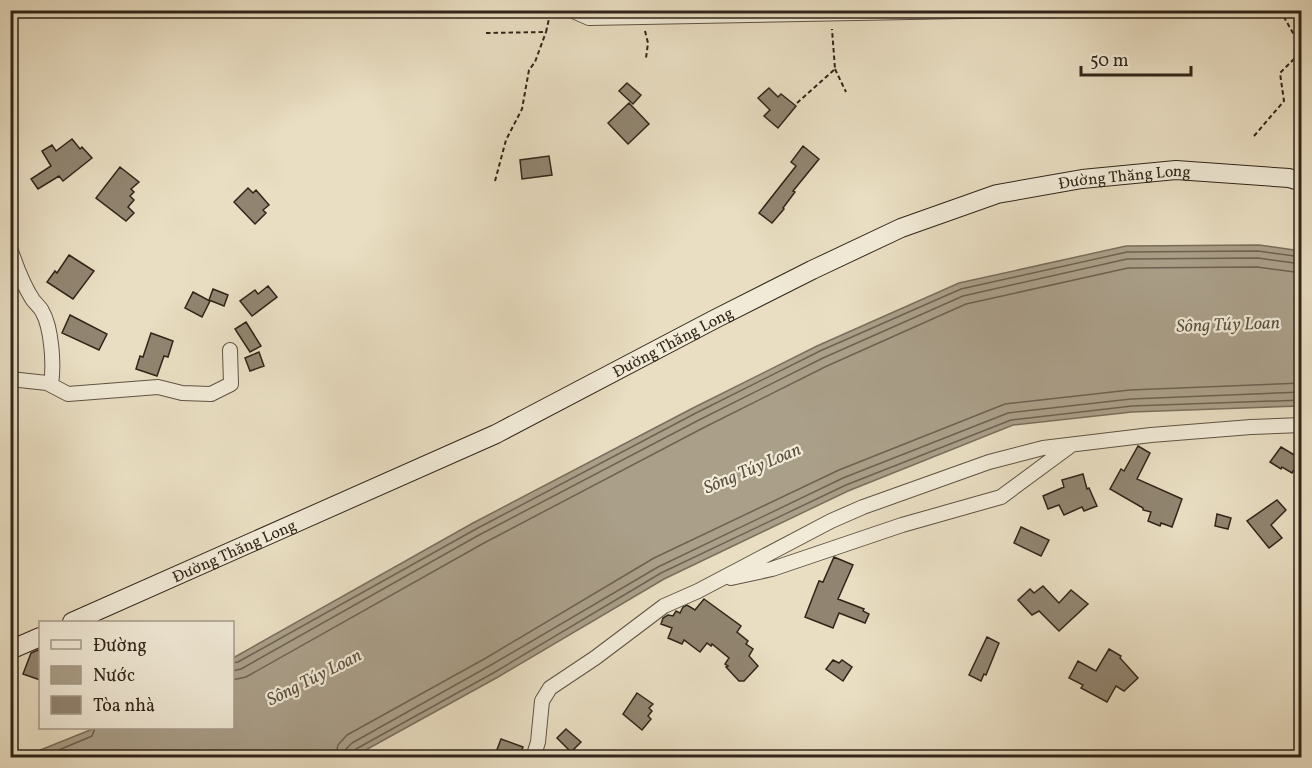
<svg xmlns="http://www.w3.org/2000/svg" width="1312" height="768" viewBox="0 0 1312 768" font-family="Vollkorn,serif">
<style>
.water{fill:#aa9f89;stroke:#7a6e5c;stroke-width:1.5}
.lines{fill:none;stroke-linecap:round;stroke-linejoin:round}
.shore{stroke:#6e6251;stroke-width:1.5}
.building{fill:#918571;stroke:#312519;stroke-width:1.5}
.street-casing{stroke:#5f5343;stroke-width:16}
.secondary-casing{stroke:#312519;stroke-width:20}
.path{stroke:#312519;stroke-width:2;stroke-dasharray:4.5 3;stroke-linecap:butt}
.street{stroke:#f1ead7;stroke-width:14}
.secondary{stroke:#f1ead7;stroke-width:18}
.labels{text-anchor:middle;stroke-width:4.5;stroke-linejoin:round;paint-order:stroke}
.street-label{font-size:16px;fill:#312519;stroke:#f1ead7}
.water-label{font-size:18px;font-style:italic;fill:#5b5040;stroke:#f1ead7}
</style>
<rect width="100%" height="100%" fill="#e9dec2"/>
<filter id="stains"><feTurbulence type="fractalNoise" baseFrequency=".00333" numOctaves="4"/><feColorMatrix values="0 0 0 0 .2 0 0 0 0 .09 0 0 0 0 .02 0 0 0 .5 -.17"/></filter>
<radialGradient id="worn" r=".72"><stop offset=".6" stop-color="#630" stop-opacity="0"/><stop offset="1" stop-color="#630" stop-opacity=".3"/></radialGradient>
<!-- water -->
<path class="water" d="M1259 245 1301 251V406L1132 412 1013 425 848 491 664 579 498 677 353 757H23L95 728H232L233 658 473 523 693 408 817 346 959 283 1126 246Z"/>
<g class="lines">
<!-- shore -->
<path class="shore" d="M232 663 238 662 476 529 696 413 820 351 961 289 1127 252 1258 251 1302 257
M232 671 241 669 479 535 699 420 823 358 963 296 1127 259 1258 258 1302 264
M232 680 246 677 484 543 703 428 827 366 966 304 1128 268 1257 267 1302 273
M40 758 92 736 95 728
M335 758 338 745 347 735 486 658 654 558 839 470 1005 404 1130 390 1302 383
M344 758 346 749 352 743 491 665 658 567 843 478 1008 413 1131 399 1302 392
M352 758 356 749 495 672 661 573 846 485 1011 420 1132 406 1302 400"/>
</g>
<!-- building -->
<path class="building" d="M627 83 641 95 633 104 619 91Z
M769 88 778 97 781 94 796 106 778 128 764 116 770 110 758 98Z
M629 103 649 124 628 144 608 123Z
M72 139 80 149 82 147 92 158 63 181 59 176 38 189 31 179 51 166 42 151 52 145 56 151Z
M803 146 819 159 793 191 795 192 783 208 784 209 772 223 759 213 796 166 791 162Z
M549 156 552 175 522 179 520 160Z
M120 167 139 182 131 189 134 192 130 196 134 200 128 207 134 213 126 221 96 198Z
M248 188 253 193 256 190 269 205 263 210 266 213 255 224 234 202Z
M69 255 94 271 73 299 47 282 55 271 57 273Z
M268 286 277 297 252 316 240 301 255 290 258 294Z
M213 289 228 295 224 306 209 300Z
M193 292 210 301 202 317 185 308Z
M70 315 107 334 99 350 62 333Z
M246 322 261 346 250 352 235 329Z
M151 333 173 341 168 357 164 356 157 376 136 369 140 356 143 357Z
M259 352 264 366 250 371 245 358Z
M1138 446 1150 453 1137 479 1182 499 1172 527 1161 523 1160 526 1148 521 1151 512 1143 510V508L1110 489 1121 469 1124 471Z
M1281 447 1301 459 1292 473 1282 467 1281 469 1270 462Z
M1083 474 1087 489 1089 488 1097 506 1084 511 1082 507 1064 515 1059 505 1048 509 1043 496 1064 487 1062 480Z
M1277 500 1286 510 1271 525 1282 538 1269 548 1247 521Z
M1217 514 1231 518 1228 529 1215 526Z
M1021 527 1049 540 1041 556 1014 543Z
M834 557 853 565 838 599 864 609 863 611 869 614 865 623 839 613 833 628 805 617 819 581 823 582Z
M1043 586 1059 603 1071 590 1088 604 1059 631 1039 611 1032 615 1018 600 1030 589 1034 593Z
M704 599 741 626 737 632 748 641 746 644 753 649 749 656 758 666 744 681H739L726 667 728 666 725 664 729 658 712 644 711 646 707 643 700 652 684 640 682 644 668 638 672 628 661 624 663 618 668 615 673 616 676 611 680 613 683 607 687 605 695 610Z
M987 637 999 643 986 675 984 674 981 681 969 675Z
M40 649V680L23 674 31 653Z
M1109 649 1121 656 1120 658 1138 678 1124 691 1116 686 1107 702 1081 688 1083 685 1069 678 1078 661 1096 671Z
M833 660 839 663 842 660 852 667 843 681 826 669Z
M637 693 653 704 649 708 652 711 648 716 651 719 642 730 623 714Z
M566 729 581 742 571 752 557 738Z
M501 739 523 747 519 758H501L495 755Z"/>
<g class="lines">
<defs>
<path id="street" d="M571 10 589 18 1018 10
M10 248C16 266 23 285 33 300 36 304 40 307 42 311 52 328 54 366 51 385
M10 379 47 383 68 394 158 387 182 393 211 394 231 384 230 350
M731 578 772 569 902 525 1001 497 1070 446
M533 758 538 742 542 701 550 688 595 658 664 606 698 591 831 521 863 507 989 462 1043 448 1151 435 1251 427 1302 425"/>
<g id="secondary">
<path id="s1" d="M72 622 496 434 715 319 812 270 901 228 997 194 1082 179 1176 170 1289 178 1302 182"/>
<path d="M10 650 40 637"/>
</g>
</defs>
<!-- street casing -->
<use href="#street" class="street-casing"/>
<!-- secondary casing -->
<use href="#secondary" class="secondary-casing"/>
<!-- path -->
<path class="path" d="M1280 10 1302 49
M645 31 648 43 646 58
M486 33 546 32 551 10
M835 69 846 92
M797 103 835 69 832 29
M1254 136 1284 101 1280 73 1302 51
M495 181 506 140 522 109 529 70 535 62 546 32"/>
<!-- street -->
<use href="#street" class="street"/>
<!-- secondary -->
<use href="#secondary" class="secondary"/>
</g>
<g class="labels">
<!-- street labels -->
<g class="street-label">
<text dy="6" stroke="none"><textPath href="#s1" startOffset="1149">Đường Thăng Long</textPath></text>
<text dy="6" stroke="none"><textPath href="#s1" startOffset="663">Đường Thăng Long</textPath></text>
<text dy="6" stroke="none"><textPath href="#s1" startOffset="177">Đường Thăng Long</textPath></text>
</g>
<!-- water labels -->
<g class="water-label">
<text transform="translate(1228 324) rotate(-2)" y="6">Sông Túy Loan</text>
<text transform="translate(752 468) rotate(-23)" y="6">Sông Túy Loan</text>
<text transform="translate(314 677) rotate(-27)" y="6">Sông Túy Loan</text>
</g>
</g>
<!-- margin -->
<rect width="1312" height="768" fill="none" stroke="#e9dec2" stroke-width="36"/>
<rect x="12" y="12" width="1288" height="744" fill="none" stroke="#312519" stroke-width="3"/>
<rect x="18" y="18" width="1276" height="732" fill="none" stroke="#312519" stroke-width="1.5"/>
<!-- legend -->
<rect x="39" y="621" width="195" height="108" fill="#f1ead7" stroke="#a49b8b" stroke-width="1.5"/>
<rect x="51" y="640" width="30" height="9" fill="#f1ead7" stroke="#a49b8b" stroke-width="1.5"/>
<text x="93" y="651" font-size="18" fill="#312519">Đường</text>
<rect x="51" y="666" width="30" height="18" fill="#aa9f89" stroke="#a49b8b" stroke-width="1.5"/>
<text x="93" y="681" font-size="18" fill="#312519">Nước</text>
<rect x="51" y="696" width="30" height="18" fill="#918571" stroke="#a49b8b" stroke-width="1.5"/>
<text x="93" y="711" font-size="18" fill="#312519">Tòa nhà</text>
<!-- scale -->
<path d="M1081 66v9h110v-9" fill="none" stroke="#312519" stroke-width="3"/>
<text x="1090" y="66" font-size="18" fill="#312519" stroke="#f1ead7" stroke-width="4.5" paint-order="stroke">50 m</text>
<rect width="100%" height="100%" filter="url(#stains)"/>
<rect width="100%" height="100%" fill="url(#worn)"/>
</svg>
